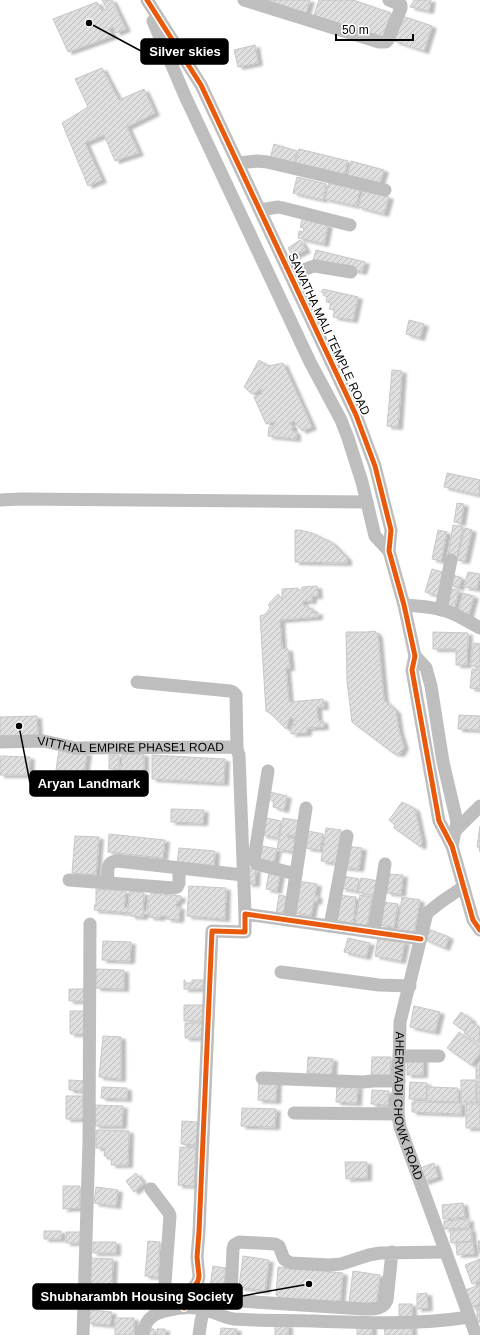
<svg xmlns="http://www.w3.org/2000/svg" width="480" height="1335" viewBox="0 0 480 1335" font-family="Helvetica,sans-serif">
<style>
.building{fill:url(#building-hatch);stroke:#c7c7c7;filter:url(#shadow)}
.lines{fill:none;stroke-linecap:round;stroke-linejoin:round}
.minor{stroke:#bebebe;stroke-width:13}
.cycleway-casing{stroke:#fff;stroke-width:8}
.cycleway{stroke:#e8590c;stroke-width:5}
.labels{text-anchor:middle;stroke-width:3.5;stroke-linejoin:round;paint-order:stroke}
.street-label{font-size:12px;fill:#000;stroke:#fff}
.leader{fill:none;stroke:#000;stroke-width:1.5}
.callout-dot{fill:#000;stroke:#fff;stroke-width:1.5}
.callout{fill:#000;stroke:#000;stroke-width:1.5}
.callout-label{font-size:13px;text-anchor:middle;font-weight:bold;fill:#fff}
</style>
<defs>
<pattern id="building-hatch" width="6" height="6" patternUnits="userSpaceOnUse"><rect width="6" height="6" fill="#dfdfdf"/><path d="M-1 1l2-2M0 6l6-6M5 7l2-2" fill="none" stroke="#bebebe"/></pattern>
<filter id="shadow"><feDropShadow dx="4.5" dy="2.5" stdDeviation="1" flood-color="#0004"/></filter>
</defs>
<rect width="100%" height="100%" fill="#fff"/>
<!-- building -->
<path class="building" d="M102 0H112L126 29 116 33 113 27 109 29 113 36 68 52 53 19 97 2 102 11 107 9Z
M266 0H310L306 13Z
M319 0H353L391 13 383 38 314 15Z
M414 0H431L429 11 410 7Z
M402 16 432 26 424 51 394 41Z
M255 45 258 63 238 67 234 50Z
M102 68 119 100 144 89 155 113 127 127 139 153 115 161 104 135 85 143 102 180 88 186 62 123 88 107 75 79Z
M274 144 297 151 293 166 270 159Z
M299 149 348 161 343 179 295 166Z
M351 161 384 170 379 186 347 177Z
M297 177 326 184 323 200 293 193Z
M329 182 360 189 356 206 325 199Z
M363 190 389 197 384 214 358 207Z
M302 219 328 225 324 244 298 238 299 231 303 232 304 228 300 227Z
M300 240 306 250 293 257 288 248Z
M316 250 365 262 362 272 313 260Z
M323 289 358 297 353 320 333 317 335 310 329 309 331 303 326 302 327 297 323 295 324 293 321 292Z
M409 320 424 324 420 338 406 334Z
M259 360 268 366 283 363 312 427 302 431 294 421 289 423 293 426 292 431 296 432V439L268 436 269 427 272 428 276 421 266 424 254 397 262 394V389L252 394 244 387Z
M392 370 402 371 398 427 387 426Z
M447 473 480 480 479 495 444 487Z
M457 503 464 504 461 523 454 522Z
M453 525 463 527 457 557 448 555Z
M465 528 472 530 465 561 457 560Z
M295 530H300L312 533 331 542 347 558V563L295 562Z
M438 530 447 532 441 561 432 559Z
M432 569 446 573 439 596 425 592Z
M468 572 480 574 477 589 464 587Z
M453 575 462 578 459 588 450 585Z
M317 586 318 596H312V601H303L304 606H309L308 609H312L313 613 318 612V617L280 620 282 649H288L290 668H286L289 702 323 699 324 707H317L318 721H323L324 727 307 728V733L291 734V726L298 722 290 717 286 729 271 714 266 711 260 616 266 614 270 607 268 605 278 594 282 599V589L298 588V590H302V587Z
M449 588 459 591 454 609 443 606Z
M463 593 474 596 468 618 457 615Z
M375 631 378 636 384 700 396 711 399 731 404 747 400 754 393 753 352 722 347 681 346 632H366Z
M433 632 468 633 467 665H456V649H433Z
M474 643 480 644V667L470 665Z
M472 669 480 670V689L470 688Z
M459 715 480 716V730L458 729Z
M37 716 38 735 0 736V717Z
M59 750 87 753 84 774 56 770Z
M122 754H144V771H121Z
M109 755H119V769H109Z
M152 755 225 759 224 783 152 779Z
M0 756 30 757 29 775H0Z
M270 792 287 796 284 810 273 807 274 801 268 799Z
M402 802 415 809 422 841 421 847 394 828 395 825 389 820Z
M171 809 204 810 203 823 171 822Z
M266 818 281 821 278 838 262 835Z
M283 818 301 821 298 837 288 835V838L297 839 295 852 277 849Z
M480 826V852L479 847H477Z
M326 828 341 830 336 863 321 861Z
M308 831 323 834 320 850 306 848Z
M109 834 165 840 163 858 108 852Z
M75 836 99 837 96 875 72 873Z
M263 846 277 849 274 862 260 859Z
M345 846 362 848 359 869 342 867Z
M179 848 215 851 214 867 177 864Z
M247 868 256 869 255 884H248Z
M269 872 280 874 277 891 266 889Z
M389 874 403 875 401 894 387 893Z
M343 876 359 879 357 891 341 888Z
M361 878 379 881 376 896 358 892Z
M298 881 317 884 315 896H318L317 902 314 901 311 916 295 913Z
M189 886 226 888 225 919 187 916Z
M96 889 126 891 124 908H128L130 891 144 893 143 911H147L148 896H150L151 893 181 896 180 901H177L176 907H180L179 920 167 919V916H160V918L149 917 150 914H143V917L131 916V913L94 910 95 904H96Z
M279 895 289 897 286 916 276 914Z
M338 895 356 897 353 924 334 922Z
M360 895 372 897 367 926 355 924Z
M402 897 420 900 414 934 397 931Z
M383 902 398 904 394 927 380 925Z
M428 929 449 937 445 948 424 939Z
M348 938 370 943 366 957 344 952Z
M378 938 405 942 401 961 375 956Z
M103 941 131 942 130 961 102 960Z
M96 969 124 970V989L96 988Z
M184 980H185V983H192V980H204L203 989H184Z
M69 989H87V1001H69Z
M184 1005H203V1021H184Z
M414 1006 440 1012 435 1032 410 1027Z
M70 1011H88V1034H70Z
M461 1012 472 1020 464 1031 453 1023Z
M471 1022 480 1028 479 1043 464 1033Z
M185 1023H203V1038H185Z
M459 1032 480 1047V1053L471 1065 447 1048Z
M103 1036 121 1037V1079L99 1077Z
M308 1057 333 1059 332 1075 307 1073Z
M372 1057H391L390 1078 371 1077Z
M407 1058H423V1075H407Z
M476 1065H480V1079H476Z
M69 1080 87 1081 86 1091 69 1090Z
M259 1080H277L276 1101 258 1100Z
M461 1080H476V1102H461Z
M477 1081H480V1102H477Z
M410 1082 427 1083 426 1099H409Z
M337 1085 358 1086 357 1103 336 1102Z
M102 1087 127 1088V1099L101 1098Z
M427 1087 458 1088V1102L427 1101Z
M372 1090 389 1091 388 1105 371 1104Z
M66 1096H84V1119H66Z
M412 1102 461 1103V1114L412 1112Z
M466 1104H480V1128H466Z
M95 1105 123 1106 122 1126H95Z
M242 1108 276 1109 275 1127 241 1126Z
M182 1121 198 1122 196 1145 181 1144Z
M96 1130 129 1131 128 1165H111L112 1159H107V1156H104L105 1148H96Z
M180 1147 196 1148 194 1186 178 1185Z
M345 1162H367V1178L346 1179Z
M434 1163 438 1177 424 1182 420 1168Z
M136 1173 144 1184 134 1192 126 1181Z
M63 1186H80V1208L63 1209Z
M96 1187 118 1190 116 1206 94 1203Z
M463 1203 465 1217 443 1219 442 1205Z
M469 1219V1228L444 1229V1221Z
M471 1229 472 1241 451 1243 450 1231Z
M44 1231H61V1239H44Z
M66 1232H82V1243H66Z
M148 1241 160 1242 158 1277 145 1276Z
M478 1241H480V1253H479Z
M93 1242H116V1253H93Z
M473 1242 474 1254 457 1255 456 1243Z
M243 1256 269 1260 265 1291 239 1287Z
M90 1258 113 1259 112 1285 88 1284Z
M480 1259V1281L472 1284 465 1265Z
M213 1266 226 1268 223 1296 209 1294Z
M278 1267 343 1273 340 1305 283 1299 276 1295Z
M353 1271 380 1275 376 1306 349 1302Z
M480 1285V1304L471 1307 465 1290Z
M427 1293 428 1308 417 1309V1294Z
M399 1304H412V1320H399Z
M477 1307H480V1322H477Z
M89 1310 112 1312 110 1325 88 1323Z
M115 1318H134V1335H115Z
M275 1325H288V1335H275Z
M412 1325V1335H385L384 1326Z
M357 1326H372V1335H357Z
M221 1328 237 1329 236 1335H220Z
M149 1329H154V1335H149Z
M157 1329H165V1335H157Z"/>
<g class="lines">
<!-- minor -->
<g class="minor">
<path d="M147 0 201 85 356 415 375 466 391 530 389 551 404 605 415 656 412 670 439 821 452 846 473 920 480 930"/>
<path d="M244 0 379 42H386L388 40 401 8V5L389 0"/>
<path d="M153 21 185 96 271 279 310 362 341 420 348 438 362 482 375 536 389 551"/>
<path d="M238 163 257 161 267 162 385 190"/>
<path d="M260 210 278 207 283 208 350 225"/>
<path d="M291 275 311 267 315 266 351 272"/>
<path d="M0 500 21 499 367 502"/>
<path d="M404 605C414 606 424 606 433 608 450 610 465 620 480 628"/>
<path d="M441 610 451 560"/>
<path d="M415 656 426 668 431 686 443 762 457 822 452 846"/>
<path d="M137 682 230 691 233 692 236 695 237 750 239 755 245 914"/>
<path id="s1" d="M0 742 44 741 75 748 229 747 235 748 237 750"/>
<path d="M268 771 254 859 256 863 260 865 296 874"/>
<path d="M455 831 480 806"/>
<path d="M69 880 174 888 177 887 179 883V868"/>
<path d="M108 882C108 872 105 862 117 861L243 875"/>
<path id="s2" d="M463 887 441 902 427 913 400 1022 398 1114 400 1127 476 1335"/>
<path d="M289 920 306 808"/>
<path d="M330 926 347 836"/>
<path d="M374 932 385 864"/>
<path d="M281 972 379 985 410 986"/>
<path d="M399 1056H439"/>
<path d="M262 1078 363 1082 373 1081H399"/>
<path d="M294 1113 398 1114"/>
<path d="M151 1189 169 1213 170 1216 165 1283 169 1310"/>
<path d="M392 1252 387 1300C383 1310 373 1309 364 1309L240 1301 233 1299 231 1296 233 1249 234 1245 239 1242 275 1244 279 1246 284 1259 287 1261 291 1263 330 1265 341 1264 369 1255 380 1253 446 1252"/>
<path d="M184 1308 188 1296 198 1281 199 1276 197 1257 199 1232 212 931 245 932V914L421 939"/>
<path d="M83 1335 89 1143 90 924"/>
<path d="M143 1335C145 1316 158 1311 175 1309 184 1307 196 1307 205 1310 215 1312 224 1318 234 1319 261 1321 287 1320 314 1321 365 1323 418 1325 469 1317"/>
<path d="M199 1335 201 1321 204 1309"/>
</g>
<defs>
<path id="cycleway" d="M147 0 201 85 356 415 375 466 391 530 389 551 404 605 415 656 412 670 439 821 452 846 473 920 480 930
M184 1308 188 1296 198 1281 199 1276 197 1257 199 1232 212 931 245 932V914L421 939"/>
</defs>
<!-- cycleway casing -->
<use href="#cycleway" class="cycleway-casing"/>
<!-- cycleway -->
<use href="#cycleway" class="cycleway"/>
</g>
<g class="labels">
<!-- street labels -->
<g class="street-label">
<text transform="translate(329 334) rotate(65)" y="4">SAWATHA MALI TEMPLE ROAD</text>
<text dy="4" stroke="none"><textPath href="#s1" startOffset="131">VITTHAL EMPIRE PHASE1 ROAD</textPath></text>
<text dy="4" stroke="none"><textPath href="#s2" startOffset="242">AHERWADI CHOWK ROAD</textPath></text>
</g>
</g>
<!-- callouts -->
<path class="leader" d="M89 23L141 51M19 726L30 783M309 1284L242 1296"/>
<g class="callout-dot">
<circle cx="89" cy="23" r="4"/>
<circle cx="19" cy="726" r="4"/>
<circle cx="309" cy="1284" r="4"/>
</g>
<g class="callout">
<rect x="141" y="39" width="87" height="25" rx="4"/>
<rect x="30" y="771" width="118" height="25" rx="4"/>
<rect x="33" y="1284" width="209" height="25" rx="4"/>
</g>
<g class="callout-label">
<text x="185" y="56">Silver skies</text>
<text x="89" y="788">Aryan Landmark</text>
<text x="137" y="1301">Shubharambh Housing Society</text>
</g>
<!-- scale -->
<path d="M336 34v6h77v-6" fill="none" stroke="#000000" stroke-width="2"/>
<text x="342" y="34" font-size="12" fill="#000000" stroke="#ffffff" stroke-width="3" paint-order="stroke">50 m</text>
</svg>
